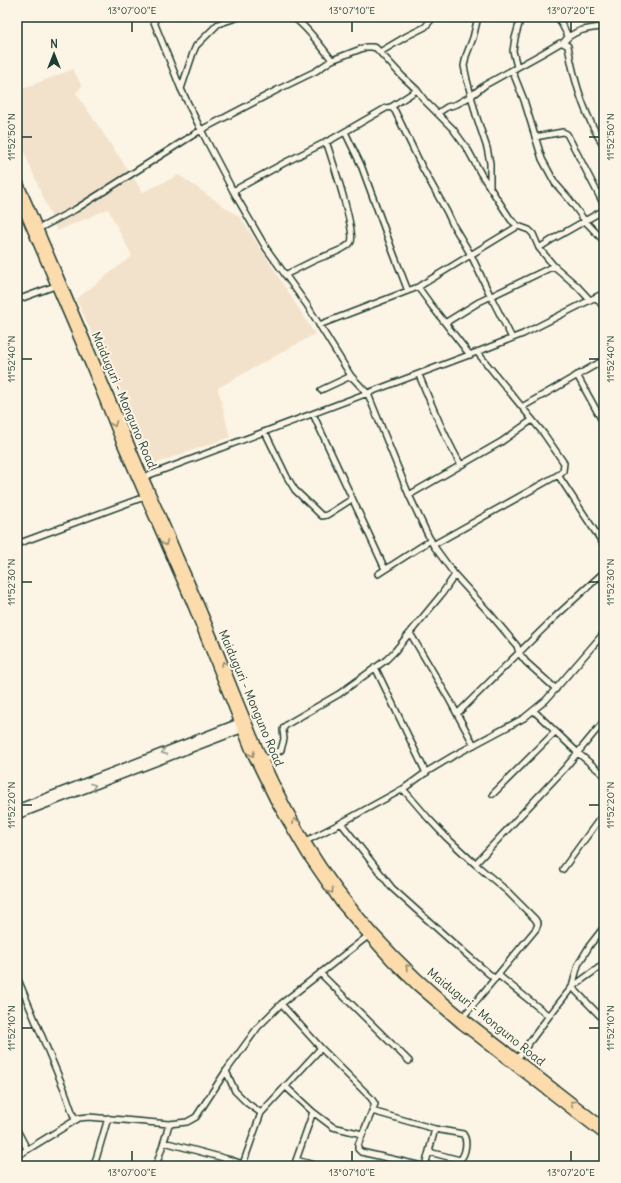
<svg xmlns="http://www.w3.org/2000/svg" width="621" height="1183" viewBox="0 0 621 1183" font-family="Delius,sans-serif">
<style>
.built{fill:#f3e2cb}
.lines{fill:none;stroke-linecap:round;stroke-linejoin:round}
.street-casing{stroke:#1f3d34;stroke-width:8}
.secondary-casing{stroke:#1f3d34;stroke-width:10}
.primary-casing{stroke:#1f3d34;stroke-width:11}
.street{stroke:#fcf5e5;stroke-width:5}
.secondary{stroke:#fcf5e5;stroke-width:7}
.primary{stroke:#fcdcac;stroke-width:8}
.oneway{stroke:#8e8c70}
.oneway2{stroke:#8e998c}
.ticks{fill:none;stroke:#1f3d34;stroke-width:1.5}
.labels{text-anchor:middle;stroke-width:4;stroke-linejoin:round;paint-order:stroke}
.street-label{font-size:12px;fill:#1f3d34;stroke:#fcf5e5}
.neatline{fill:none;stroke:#1f3d34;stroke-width:1.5}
.ticks-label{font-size:10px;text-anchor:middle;fill:#1f3d34}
</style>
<rect width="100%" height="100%" fill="#fcf5e5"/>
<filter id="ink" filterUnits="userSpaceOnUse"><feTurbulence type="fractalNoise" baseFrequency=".025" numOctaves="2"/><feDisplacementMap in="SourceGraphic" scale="8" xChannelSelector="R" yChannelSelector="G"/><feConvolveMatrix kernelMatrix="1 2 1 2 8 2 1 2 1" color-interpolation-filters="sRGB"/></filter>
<g filter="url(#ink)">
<!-- built -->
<path class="built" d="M73 69 82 86 76 93 143 192 179 175 241 218 315 334 218 388 230 437 149 466 108 367 76 299 132 256 108 209 57 231 17 135V91Z"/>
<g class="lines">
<defs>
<path id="street" d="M152 17 181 89 201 130 233 191 266 248 307 305 351 376 368 394 409 495 425 529 433 545 455 575 492 616 517 646 519 653 526 662 556 689
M291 17C301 19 324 50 332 60
M478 17 473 38 466 56 464 66 467 80 476 115 487 148 490 163V188
M558 17 568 36
M563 43 568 46C574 81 585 117 604 146
M380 52 407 36 425 27 431 20 432 17
M517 67 513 51 515 38 521 17
M512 70 524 100 542 159 555 183 569 199 585 221 604 241
M181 89 193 53 196 46 218 24 239 17
M391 107 395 111 422 167 447 212 453 225 471 255 491 297 512 338
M438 113 447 107 457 104 471 96 485 85 543 53 560 43H563C572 30 589 28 604 27
M345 132 361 165 393 252 408 291
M535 137 563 132 567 134 604 205
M233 191 286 162 334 138 386 108 391 107 417 90
M38 229 76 209 201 130 281 88 316 71 332 60 366 47H372L376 48 402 76 417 90 425 101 453 129 468 150 481 174 511 220 518 226 529 230 533 234 539 248 554 266 577 286 590 300
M539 248 553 239 604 210
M285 275C295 270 305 265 315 260 324 256 346 250 351 242 356 232 331 156 326 141
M418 287 431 305 470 355
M596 297 604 308
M17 300 55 286
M445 323 479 302 554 266
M319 325 418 287 518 226
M419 375C432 406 444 436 461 465
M577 375 604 424
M321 390 351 376
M522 407 604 360
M313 414 385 569
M265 432 287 477 295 490 322 516 327 515 352 499
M558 475 604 545
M144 477 477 352 523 334 604 293
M409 495 501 442 532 420
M17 544 147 496
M433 545 558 475 563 471 564 463 544 434 477 352
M378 574 431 540
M410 633 449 699 474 745
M375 667 426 773
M534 711 578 753 604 775
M457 714 555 617 604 572
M264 760 281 750 284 739 283 730 284 727 289 723 339 694 386 660 395 651 441 595 455 575
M403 789 428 818 446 837 475 864 507 891 535 919 538 924 536 929 463 1017
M493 794 555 732
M341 823 392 888 451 941 495 979
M306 841 341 823 403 789 428 771 453 756 524 718 546 700 604 633
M475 864 565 768 604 721
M563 869 604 813
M320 973 409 1061
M498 975 549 1016
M17 977 64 1089 75 1120
M572 987 578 965 590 945 604 927
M572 987 604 1020
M281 1004 321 1048 371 1098 375 1104 358 1145V1149L361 1152 422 1166
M517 1059 549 1016 572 987 604 964
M226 1071 235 1091 247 1103 261 1113
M285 1086 313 1112 333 1127 362 1134
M372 1111 435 1129 463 1134C468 1140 466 1154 460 1160L429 1152
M17 1130 27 1149
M164 1142 231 1160 248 1166
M17 1156 79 1118 89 1117 169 1124 187 1122 196 1117 226 1071 258 1027 281 1004 368 936
M296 1160 318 1166
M243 1164 261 1113 321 1048
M94 1166 108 1118
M156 1166 166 1135 169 1124
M294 1166 313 1112
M425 1166 435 1129"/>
<path id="secondary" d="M17 809 244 721
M17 815 246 727"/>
<path id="primary" d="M17 179C59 278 102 377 143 476 155 503 167 529 178 556 193 590 208 624 221 658 246 721 271 784 306 842 347 909 402 968 463 1017L604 1127
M17 195 90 365 121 442 191 602 251 752 275 801 307 855 340 903 358 924 392 962 417 986 461 1024 604 1135"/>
</defs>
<!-- street casing -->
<use href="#street" class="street-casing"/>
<!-- secondary casing -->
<use href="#secondary" class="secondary-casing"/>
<!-- primary casing -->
<use href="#primary" class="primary-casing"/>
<!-- street -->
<use href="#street" class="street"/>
<!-- secondary -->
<use href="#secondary" class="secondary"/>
<!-- primary -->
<use href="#primary" class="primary"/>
</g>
<!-- one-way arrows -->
<defs><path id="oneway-chevron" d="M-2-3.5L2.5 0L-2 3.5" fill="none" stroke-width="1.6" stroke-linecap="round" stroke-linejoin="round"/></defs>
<g class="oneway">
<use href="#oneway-chevron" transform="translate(114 424) rotate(68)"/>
<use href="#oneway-chevron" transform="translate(165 543) rotate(68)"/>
<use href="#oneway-chevron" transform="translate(224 664) rotate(-112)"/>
<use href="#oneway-chevron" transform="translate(252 754) rotate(66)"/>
<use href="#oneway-chevron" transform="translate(295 821) rotate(-119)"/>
<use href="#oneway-chevron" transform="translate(331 891) rotate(54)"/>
<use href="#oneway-chevron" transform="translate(408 967) rotate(-136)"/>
<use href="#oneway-chevron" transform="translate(573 1103) rotate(-141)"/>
</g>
<g class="oneway2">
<use href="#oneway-chevron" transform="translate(164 752) rotate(159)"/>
<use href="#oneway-chevron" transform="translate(93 786) rotate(-21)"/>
</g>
</g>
<!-- ticks -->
<path class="ticks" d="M132 22V32M352 22V32M571 22V32M22 137H32M589 137H599M22 359H32M589 359H599M22 582H32M589 582H599M22 805H32M589 805H599M22 1028H32M589 1028H599M132 1151V1161M352 1151V1161M571 1151V1161"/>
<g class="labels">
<!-- street labels -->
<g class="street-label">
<text transform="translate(124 400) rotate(67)" y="4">Maiduguri - Monguno Road</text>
<text transform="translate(251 698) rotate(67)" y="4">Maiduguri - Monguno Road</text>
<text transform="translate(486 1017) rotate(39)" y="4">Maiduguri - Monguno Road</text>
</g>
</g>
<!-- margin -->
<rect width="621" height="1183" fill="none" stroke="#fcf5e5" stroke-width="44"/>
<!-- north arrow -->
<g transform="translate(54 54)" stroke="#fcf5e5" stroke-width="3" paint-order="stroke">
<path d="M0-3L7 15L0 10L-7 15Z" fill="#1f3d34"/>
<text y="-6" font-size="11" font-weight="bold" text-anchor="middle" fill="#1f3d34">N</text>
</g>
<rect x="22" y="22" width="577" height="1139" class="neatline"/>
<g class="ticks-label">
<text x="132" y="14">13°07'00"E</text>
<text x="352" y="14">13°07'10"E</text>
<text x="571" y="14">13°07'20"E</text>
<text transform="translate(11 137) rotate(-90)" y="4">11°52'50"N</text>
<text transform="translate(610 137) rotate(-90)" y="4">11°52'50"N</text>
<text transform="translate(11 359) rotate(-90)" y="4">11°52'40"N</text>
<text transform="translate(610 359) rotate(-90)" y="4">11°52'40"N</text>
<text transform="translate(11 582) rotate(-90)" y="4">11°52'30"N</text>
<text transform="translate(610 582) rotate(-90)" y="4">11°52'30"N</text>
<text transform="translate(11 805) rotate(-90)" y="4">11°52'20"N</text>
<text transform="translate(610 805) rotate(-90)" y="4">11°52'20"N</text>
<text transform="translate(11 1028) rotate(-90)" y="4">11°52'10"N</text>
<text transform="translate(610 1028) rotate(-90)" y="4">11°52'10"N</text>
<text x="132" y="1176">13°07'00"E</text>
<text x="352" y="1176">13°07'10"E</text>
<text x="571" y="1176">13°07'20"E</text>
</g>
</svg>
